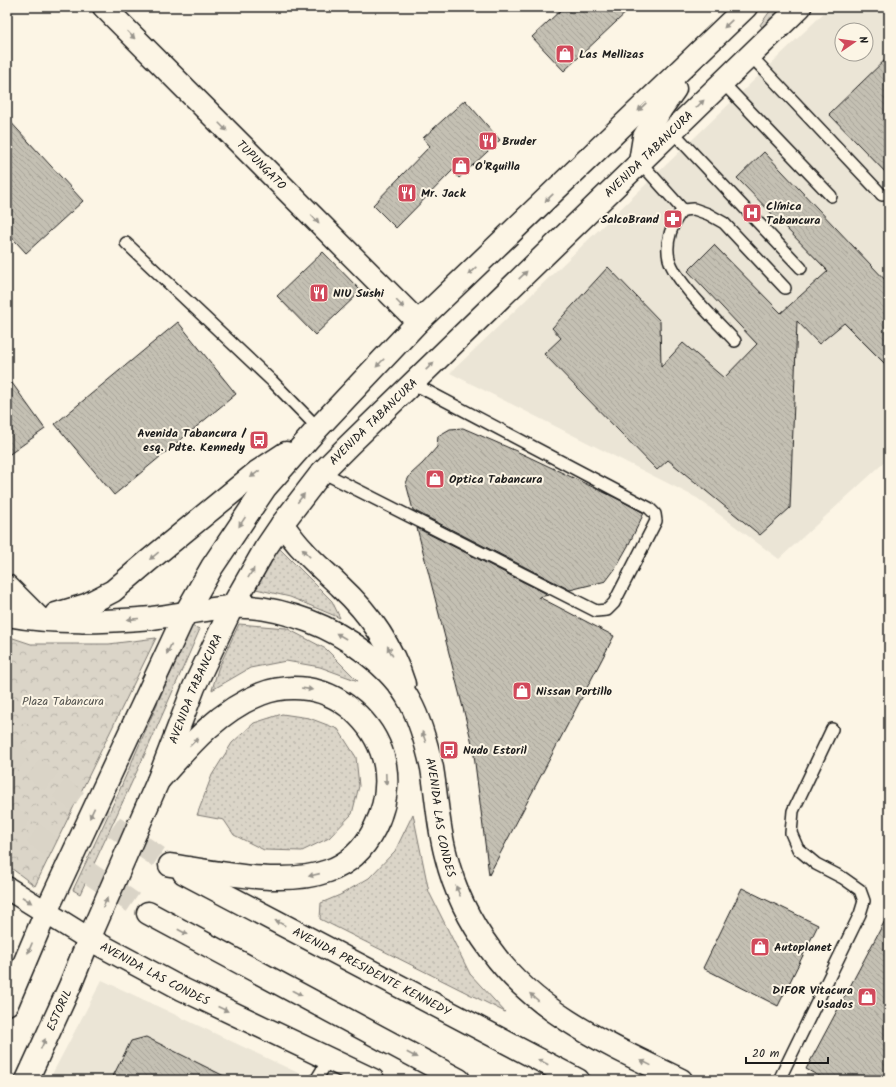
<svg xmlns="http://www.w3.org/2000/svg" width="896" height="1087" viewBox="0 0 896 1087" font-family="Kalam,sans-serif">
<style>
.built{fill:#ebe5d6;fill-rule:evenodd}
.grass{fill:url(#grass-dots);stroke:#7c7872}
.forest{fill:url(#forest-crowns);stroke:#7c7872}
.building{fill:url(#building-back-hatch);stroke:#1c1c1c}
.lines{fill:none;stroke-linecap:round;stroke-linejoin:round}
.highway-tunnel{stroke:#dad4c7;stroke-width:22;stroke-dasharray:22 11;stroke-linecap:butt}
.lane-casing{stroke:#1c1c1c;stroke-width:14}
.street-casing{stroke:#1c1c1c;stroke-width:25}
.secondary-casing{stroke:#1c1c1c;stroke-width:25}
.primary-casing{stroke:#1c1c1c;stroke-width:25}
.highway-casing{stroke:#1c1c1c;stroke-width:25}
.lane{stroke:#fcf5e5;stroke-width:11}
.street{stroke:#fcf5e5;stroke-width:22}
.secondary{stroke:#fcf5e5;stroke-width:22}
.primary{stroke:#fcf5e5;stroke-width:22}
.highway{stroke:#fcf5e5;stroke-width:22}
.oneway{fill:#97938b}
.labels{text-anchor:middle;stroke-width:4;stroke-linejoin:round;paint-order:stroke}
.poi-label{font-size:12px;font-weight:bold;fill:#1c1c1c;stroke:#fcf5e5;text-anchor:start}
.street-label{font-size:12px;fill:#1c1c1c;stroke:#fcf5e5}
.park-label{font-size:12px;fill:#555450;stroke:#fcf5e5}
</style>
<defs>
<pattern id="grass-dots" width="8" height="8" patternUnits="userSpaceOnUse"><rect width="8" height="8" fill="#dbd5c8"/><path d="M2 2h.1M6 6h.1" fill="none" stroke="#bbb6ab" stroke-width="1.8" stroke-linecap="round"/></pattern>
<pattern id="forest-crowns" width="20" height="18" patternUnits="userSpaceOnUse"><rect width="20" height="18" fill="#dbd5c8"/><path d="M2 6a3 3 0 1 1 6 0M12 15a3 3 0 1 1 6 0" fill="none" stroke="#bbb6ab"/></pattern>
<pattern id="building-back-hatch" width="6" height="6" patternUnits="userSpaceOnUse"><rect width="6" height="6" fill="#c4c0b3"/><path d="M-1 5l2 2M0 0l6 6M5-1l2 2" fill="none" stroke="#a8a499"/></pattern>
</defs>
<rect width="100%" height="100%" fill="#fcf5e5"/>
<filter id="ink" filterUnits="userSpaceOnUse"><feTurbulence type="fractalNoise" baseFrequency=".025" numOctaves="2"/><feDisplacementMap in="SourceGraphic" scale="8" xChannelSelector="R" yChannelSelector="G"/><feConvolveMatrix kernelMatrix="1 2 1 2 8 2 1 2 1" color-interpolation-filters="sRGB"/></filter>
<g filter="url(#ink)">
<!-- built -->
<path class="built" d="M830 7H889V458L779 559 697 498 450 373ZM842 30H866V54H842Z
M102 980 313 1080H49Z"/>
<!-- grass -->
<path class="grass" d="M773 7H783L763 28 760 25Z
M278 547 332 601 340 618 290 597 256 589Z
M239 624 286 628 326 649 358 681 320 667 286 661 250 668 212 690 218 669Z
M191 626 200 629 150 743 80 894 73 890 117 796Z
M282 714 309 718 338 729 356 757 359 786 352 814 329 838 302 851 264 850 234 835 224 820 197 815 212 775 232 743 254 723Z
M413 814 429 892 470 974 505 1012 320 919 321 903 340 895 369 878 395 851Z"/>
<!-- forest -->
<path class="forest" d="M7 636 31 644H109L156 638 35 886 7 865Z"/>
<!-- building -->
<path class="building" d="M564 7H632L564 71 532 37Z
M889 56V176L829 114Z
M465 100 500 140 459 178 453 170 396 228 373 205 430 146 423 138Z
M7 118 83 201 26 253 7 232Z
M764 152 889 284V368L844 323 819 344 797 321 790 508 760 535 668 460 657 470 544 354 561 338 552 328 608 267 660 321 661 367 683 343 724 378 757 344 688 271 714 245 781 313 828 271 737 178Z
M323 252 361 291 315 335 277 296Z
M178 322 236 394 114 495 55 424Z
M7 376 45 429 7 456Z
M463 428 514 450 616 498 644 513 628 546 615 569 606 581 570 590 413 510 406 483 410 475 423 463 437 447 438 436 450 429Z
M417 528 549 595 539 597 614 636 489 875 473 747Z
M742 888 818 925 778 1006 703 968Z
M889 913V1080H826L806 1069Z
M146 1037 232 1080H111L131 1041Z"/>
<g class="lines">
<!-- highway-tunnel -->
<path class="highway-tunnel" d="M7 748C59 788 111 826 166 862
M7 814 68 859 148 913"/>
<defs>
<path id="lane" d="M751 56 882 195
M722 82 831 196
M672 131 801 268
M640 162 683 210 694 209 708 214 724 223 785 288
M683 210C672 222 665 242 669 259 676 283 717 321 735 341
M126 243 272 381 318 428
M322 472 596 611 607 610 614 603 656 521 655 514 649 508 412 383
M316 1080 329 1059
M779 1080 860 914 864 901 860 890 843 878 816 864 798 849 791 833 793 811 832 729"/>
<g id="street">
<path id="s1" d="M104 7 418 322"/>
<path d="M7 586 40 619"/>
</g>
<g id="secondary">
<path d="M7 1004 46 912"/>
<path id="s2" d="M27 1080 70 986 89 939"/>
</g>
<g id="primary">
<path d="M640 162 644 137 661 109 675 89"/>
<path d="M282 524C289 533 295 542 303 550 314 563 328 574 340 586 369 613 392 646 404 684"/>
<path d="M56 614 86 605 113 591 147 562 257 472 286 453"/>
<path id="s3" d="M7 615C55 624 104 622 152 618 178 615 204 609 231 607 257 605 285 612 309 621 346 635 391 666 410 702 421 722 427 746 432 768 437 798 438 827 446 856 454 889 470 922 490 949 536 1014 611 1046 681 1080"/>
<path id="s4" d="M7 888 89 939 182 989 373 1080"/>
<path d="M46 912 185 614 212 567 265 488 318 428 418 322 746 7"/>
<path id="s5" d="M89 939 158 781 194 687 232 607 265 549 282 524 322 472 349 445 800 7"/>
</g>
<g id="highway">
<path d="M158 781C188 747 218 711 261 694 276 688 292 687 308 689 346 695 378 728 385 765 392 807 369 857 328 871 284 887 216 872 170 865"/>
<path id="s6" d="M184 873 578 1080"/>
<path d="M148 913 459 1080"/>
</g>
</defs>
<!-- lane casing -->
<use href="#lane" class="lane-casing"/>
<!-- street casing -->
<use href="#street" class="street-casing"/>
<!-- secondary casing -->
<use href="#secondary" class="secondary-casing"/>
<!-- primary casing -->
<use href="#primary" class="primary-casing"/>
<!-- highway casing -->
<use href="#highway" class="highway-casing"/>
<!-- lane -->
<use href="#lane" class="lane"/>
<!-- street -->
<use href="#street" class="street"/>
<!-- secondary -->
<use href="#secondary" class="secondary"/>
<!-- primary -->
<use href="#primary" class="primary"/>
<!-- highway -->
<use href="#highway" class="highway"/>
</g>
<!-- one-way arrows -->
<defs><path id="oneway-solid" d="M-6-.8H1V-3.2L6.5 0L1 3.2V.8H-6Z"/></defs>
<g class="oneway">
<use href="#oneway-solid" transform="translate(728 24) rotate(136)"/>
<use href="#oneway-solid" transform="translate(131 35) rotate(45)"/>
<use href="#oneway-solid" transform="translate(700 104) rotate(-45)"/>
<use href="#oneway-solid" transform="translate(642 107) rotate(136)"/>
<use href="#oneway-solid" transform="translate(223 127) rotate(45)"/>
<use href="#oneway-solid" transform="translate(549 198) rotate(136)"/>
<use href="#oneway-solid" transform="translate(315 219) rotate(45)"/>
<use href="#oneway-solid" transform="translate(472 271) rotate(136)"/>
<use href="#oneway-solid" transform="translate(523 275) rotate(-44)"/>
<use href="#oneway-solid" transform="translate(400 304) rotate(45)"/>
<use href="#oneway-solid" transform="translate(380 363) rotate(134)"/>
<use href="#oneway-solid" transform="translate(430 366) rotate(-44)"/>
<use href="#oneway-solid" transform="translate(255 474) rotate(142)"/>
<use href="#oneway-solid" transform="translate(301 498) rotate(-52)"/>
<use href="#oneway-solid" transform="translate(242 522) rotate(124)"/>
<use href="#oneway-solid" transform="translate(306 553) rotate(-134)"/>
<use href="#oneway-solid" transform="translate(154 556) rotate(141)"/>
<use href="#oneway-solid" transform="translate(251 573) rotate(-59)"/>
<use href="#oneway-solid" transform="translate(133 619) rotate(175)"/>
<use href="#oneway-solid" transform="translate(341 636) rotate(-150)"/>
<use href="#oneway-solid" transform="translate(169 649) rotate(115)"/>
<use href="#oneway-solid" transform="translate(390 651) rotate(-118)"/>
<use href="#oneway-solid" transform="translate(307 689) rotate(9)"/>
<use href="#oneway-solid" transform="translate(424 737) rotate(-109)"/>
<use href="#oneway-solid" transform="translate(194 742) rotate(-45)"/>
<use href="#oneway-solid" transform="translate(386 779) rotate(88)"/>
<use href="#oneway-solid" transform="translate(92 813) rotate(115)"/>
<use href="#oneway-solid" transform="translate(314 875) rotate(167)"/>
<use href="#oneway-solid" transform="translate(458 891) rotate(-113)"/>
<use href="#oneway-solid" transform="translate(27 900) rotate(33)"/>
<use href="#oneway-solid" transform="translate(105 903) rotate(-66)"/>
<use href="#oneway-solid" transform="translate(280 923) rotate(-152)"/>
<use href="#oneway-solid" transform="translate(183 932) rotate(28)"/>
<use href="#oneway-solid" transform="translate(30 948) rotate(113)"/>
<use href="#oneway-solid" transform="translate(297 993) rotate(28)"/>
<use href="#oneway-solid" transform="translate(534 997) rotate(-140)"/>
<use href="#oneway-solid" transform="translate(223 1009) rotate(25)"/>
<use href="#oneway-solid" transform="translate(43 1044) rotate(-66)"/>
<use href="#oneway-solid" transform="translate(412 1055) rotate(28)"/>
<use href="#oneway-solid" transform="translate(543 1062) rotate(-153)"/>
<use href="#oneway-solid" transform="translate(646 1063) rotate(-154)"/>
</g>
</g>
<!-- icons -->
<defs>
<symbol id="shop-square" viewBox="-11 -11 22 22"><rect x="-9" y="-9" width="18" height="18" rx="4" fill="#d1495b" stroke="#fcf5e5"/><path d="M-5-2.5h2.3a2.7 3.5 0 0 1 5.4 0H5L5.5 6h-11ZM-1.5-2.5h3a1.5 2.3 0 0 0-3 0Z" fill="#fff"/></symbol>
<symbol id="restaurant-square" viewBox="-11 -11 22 22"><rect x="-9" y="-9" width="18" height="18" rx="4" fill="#d1495b" stroke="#fcf5e5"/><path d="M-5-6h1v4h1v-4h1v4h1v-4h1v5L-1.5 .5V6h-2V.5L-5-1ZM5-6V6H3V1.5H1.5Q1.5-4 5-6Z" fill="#fff"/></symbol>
<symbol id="hospital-square" viewBox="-11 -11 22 22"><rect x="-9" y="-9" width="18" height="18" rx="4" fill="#d1495b" stroke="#fcf5e5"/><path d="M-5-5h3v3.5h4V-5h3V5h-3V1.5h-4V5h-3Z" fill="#fff"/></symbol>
<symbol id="pharmacy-square" viewBox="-11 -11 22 22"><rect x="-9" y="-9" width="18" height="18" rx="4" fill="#d1495b" stroke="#fcf5e5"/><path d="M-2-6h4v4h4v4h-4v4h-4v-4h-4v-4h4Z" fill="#fff"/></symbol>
<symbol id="bus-square" viewBox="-11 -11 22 22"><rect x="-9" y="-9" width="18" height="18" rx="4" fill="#d1495b" stroke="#fcf5e5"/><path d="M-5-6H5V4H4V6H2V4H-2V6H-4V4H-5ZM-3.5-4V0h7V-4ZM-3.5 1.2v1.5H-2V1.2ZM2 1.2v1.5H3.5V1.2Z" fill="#fff"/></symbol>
</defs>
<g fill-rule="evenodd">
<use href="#shop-square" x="554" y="43" width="22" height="22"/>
<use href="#restaurant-square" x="477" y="130" width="22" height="22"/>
<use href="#shop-square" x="450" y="155" width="22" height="22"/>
<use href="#restaurant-square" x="396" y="182" width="22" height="22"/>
<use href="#hospital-square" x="741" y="202" width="22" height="22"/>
<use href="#pharmacy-square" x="662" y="208" width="22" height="22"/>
<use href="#restaurant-square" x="308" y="282" width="22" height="22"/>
<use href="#bus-square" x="248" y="429" width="22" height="22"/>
<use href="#shop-square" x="424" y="468" width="22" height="22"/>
<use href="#shop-square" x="511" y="680" width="22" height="22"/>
<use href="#bus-square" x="438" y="739" width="22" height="22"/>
<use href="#shop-square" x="749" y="936" width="22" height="22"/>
<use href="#shop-square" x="856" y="986" width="22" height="22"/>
</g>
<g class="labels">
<!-- poi labels -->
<g class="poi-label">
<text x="579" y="58">Las Mellizas</text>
<text x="502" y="145">Bruder</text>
<text x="475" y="170">O'Rquilla</text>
<text x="421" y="197">Mr. Jack</text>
<text x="766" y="210">Clínica<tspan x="766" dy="14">Tabancura</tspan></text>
<text x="659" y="223" text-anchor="end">SalcoBrand</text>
<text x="333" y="297">NIU Sushi</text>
<text x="245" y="437" text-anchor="end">Avenida Tabancura /<tspan x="245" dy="14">esq. Pdte. Kennedy</tspan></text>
<text x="449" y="483">Optica Tabancura</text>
<text x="536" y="695">Nissan Portillo</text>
<text x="463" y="754">Nudo Estoril</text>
<text x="774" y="951">Autoplanet</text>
<text x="853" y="994" text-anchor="end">DIFOR Vitacura<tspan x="853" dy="14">Usados</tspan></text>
</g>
<!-- street labels -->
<g class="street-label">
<text dy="4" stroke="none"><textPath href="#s5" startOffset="980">AVENIDA TABANCURA</textPath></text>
<text dy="4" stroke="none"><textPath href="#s1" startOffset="223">TUPUNGATO</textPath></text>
<text dy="4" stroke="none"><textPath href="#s5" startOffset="596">AVENIDA TABANCURA</textPath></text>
<text dy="4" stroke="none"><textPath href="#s5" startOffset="272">AVENIDA TABANCURA</textPath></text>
<text dy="4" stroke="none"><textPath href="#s3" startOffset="557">AVENIDA LAS CONDES</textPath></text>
<text dy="4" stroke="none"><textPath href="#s6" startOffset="212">AVENIDA PRESIDENTE KENNEDY</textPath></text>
<text dy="4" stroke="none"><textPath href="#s4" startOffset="171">AVENIDA LAS CONDES</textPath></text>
<text dy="4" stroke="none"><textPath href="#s2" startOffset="77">ESTORIL</textPath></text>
</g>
<!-- park labels -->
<g class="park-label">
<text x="63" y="705">Plaza Tabancura</text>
</g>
</g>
<!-- margin -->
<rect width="896" height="1087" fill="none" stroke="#fcf5e5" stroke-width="24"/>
<rect x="12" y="12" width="872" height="1063" fill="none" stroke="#1c1c1c" stroke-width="1.5" filter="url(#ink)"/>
<!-- north arrow -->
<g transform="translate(854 42) rotate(77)"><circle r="19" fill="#fcf5e5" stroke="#a29e95"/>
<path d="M0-3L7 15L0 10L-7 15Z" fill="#d1495b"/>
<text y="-6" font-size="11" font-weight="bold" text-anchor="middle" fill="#1c1c1c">N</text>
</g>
<!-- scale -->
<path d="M746 1057v6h82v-6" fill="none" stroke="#1c1c1c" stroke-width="2"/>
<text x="752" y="1057" font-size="12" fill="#1c1c1c" stroke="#fcf5e5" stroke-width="3" paint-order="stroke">20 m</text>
</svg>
